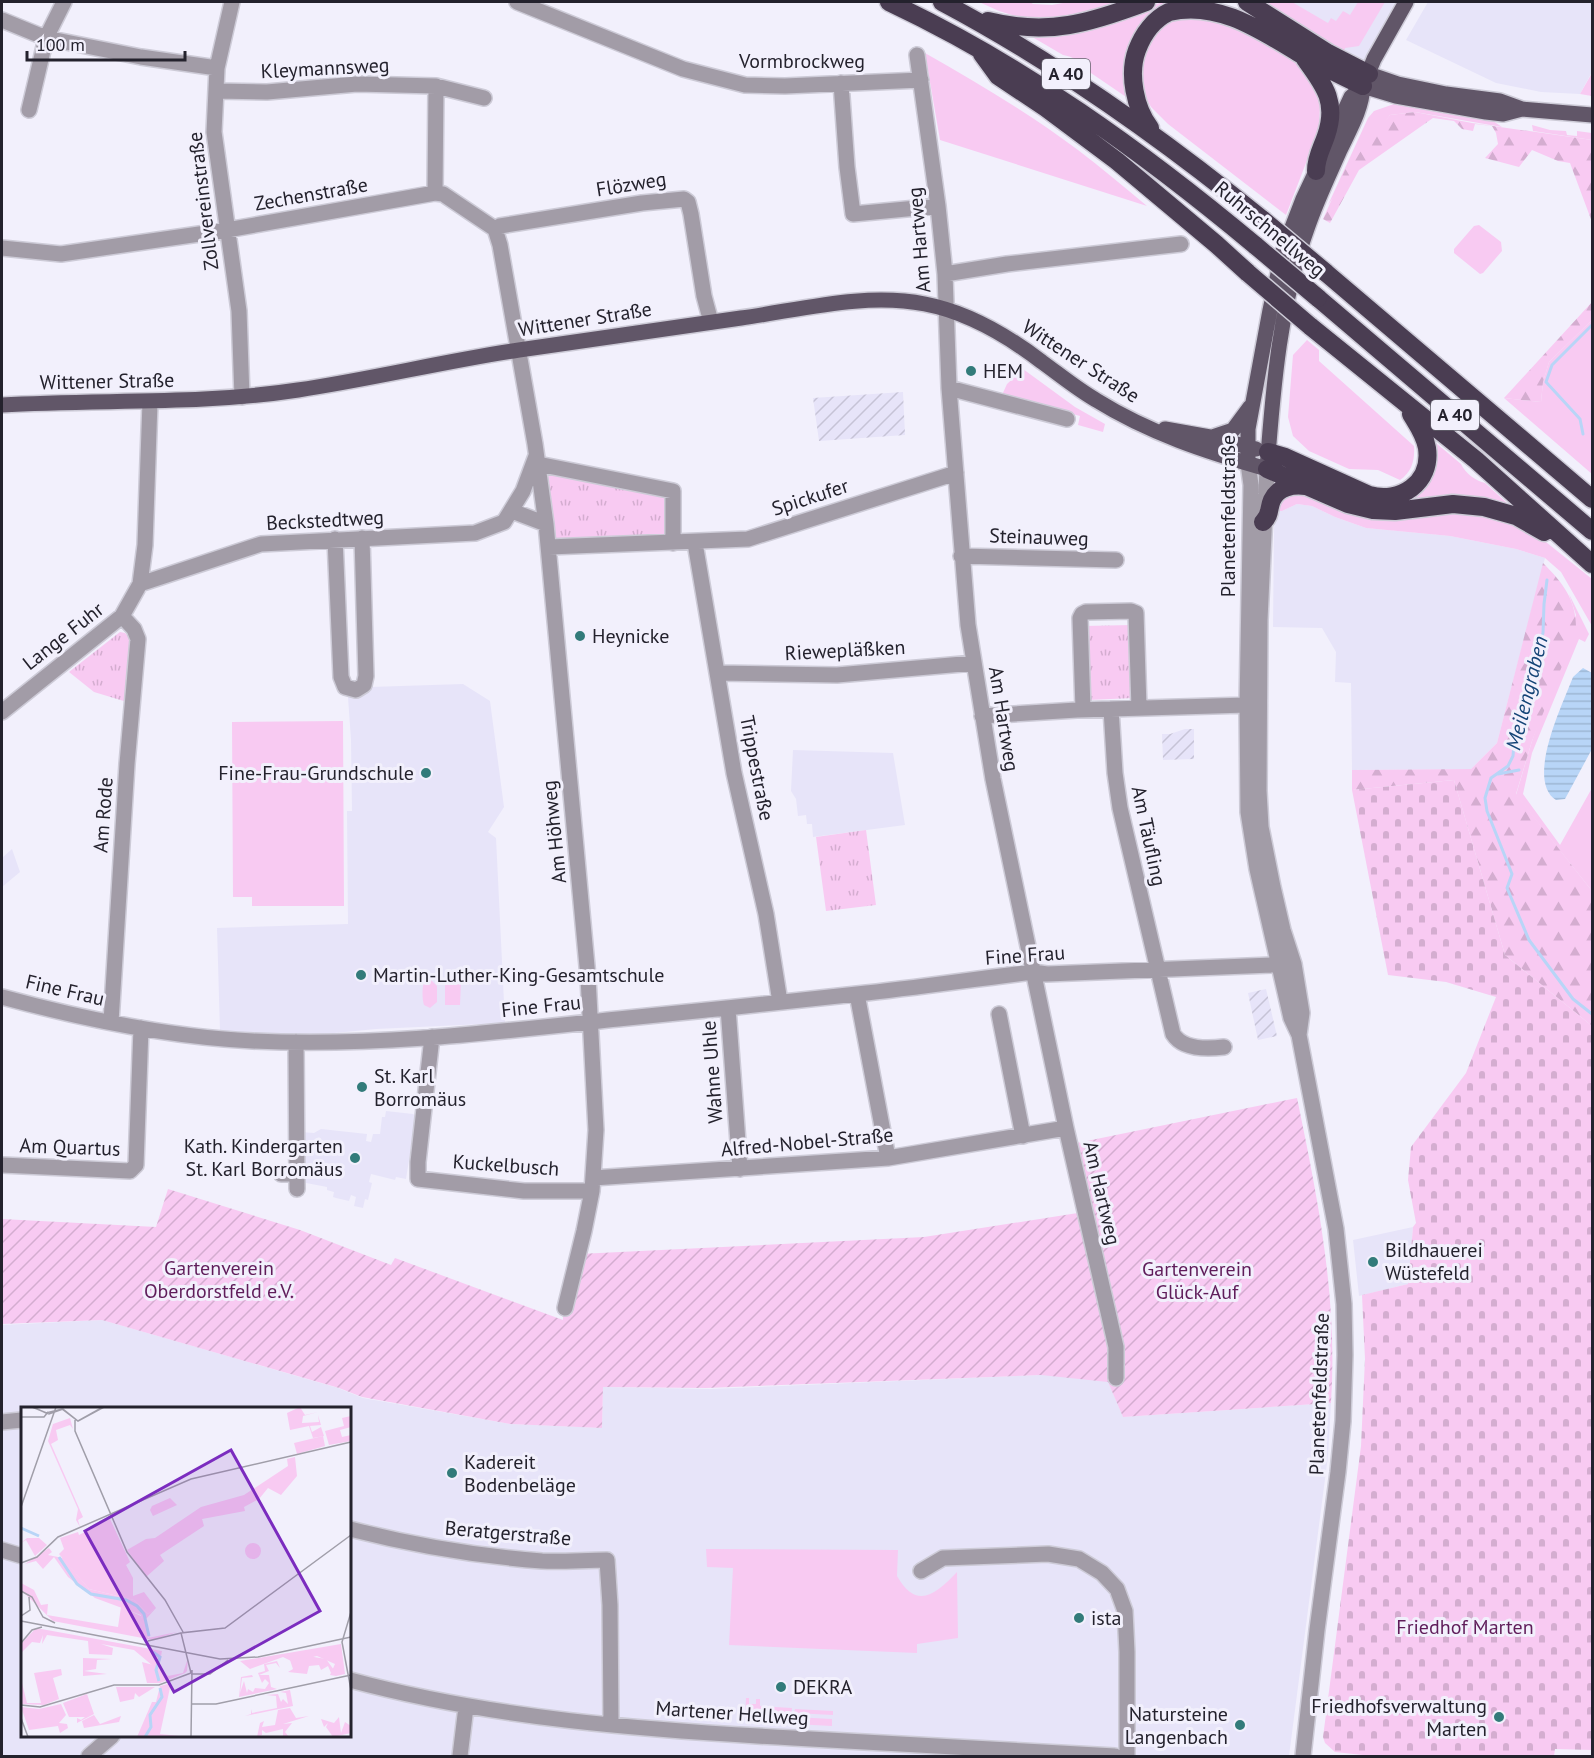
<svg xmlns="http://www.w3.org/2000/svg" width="1594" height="1758" viewBox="0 0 1594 1758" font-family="'PT Sans',sans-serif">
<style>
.built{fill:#e7e4f9;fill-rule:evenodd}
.industrial{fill:url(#industrial-furrows)}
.grass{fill:#f8caf2}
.forest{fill:url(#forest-firs)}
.cemetery{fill:url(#cemetery-stones)}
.park{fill:url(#park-tufts)}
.garden{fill:url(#garden-furrows)}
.water{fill:url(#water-rules)}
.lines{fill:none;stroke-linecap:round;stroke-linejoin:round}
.stream{stroke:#b8d5f7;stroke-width:3}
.minor-casing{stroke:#cdcbd7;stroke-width:18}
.major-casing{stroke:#cdcbd7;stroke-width:18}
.highway-casing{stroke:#cdcbd7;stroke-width:21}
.minor{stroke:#a29ca7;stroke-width:15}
.major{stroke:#615668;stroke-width:15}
.highway{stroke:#4a3d52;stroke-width:18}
.highway-bridge-casing{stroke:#cdcbd7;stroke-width:21;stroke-linecap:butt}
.highway-bridge{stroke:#4a3d52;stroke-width:18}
.poi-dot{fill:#327b7a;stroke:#f2f0fc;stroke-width:2}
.labels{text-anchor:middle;stroke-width:6;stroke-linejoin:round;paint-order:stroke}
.shield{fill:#f2f0fc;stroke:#62606b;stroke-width:1.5}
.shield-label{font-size:18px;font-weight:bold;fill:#24222d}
.street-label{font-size:20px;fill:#24222d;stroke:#f2f0fc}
.poi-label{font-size:20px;fill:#24222d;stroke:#f2f0fc;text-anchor:start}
.park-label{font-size:20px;fill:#5f1c5a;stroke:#f2f0fc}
.water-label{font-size:21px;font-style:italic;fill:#134376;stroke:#f2f0fc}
.inset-river{fill:none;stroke:#b8d5f7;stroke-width:3}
.inset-road{fill:none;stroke:#a09ea9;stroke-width:1.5}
.view{fill:#7b2cbf;fill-opacity:0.15;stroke:#7b2cbf;stroke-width:3}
.inset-edge{fill:none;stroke:#24222d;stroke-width:3}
</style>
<defs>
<pattern id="industrial-furrows" width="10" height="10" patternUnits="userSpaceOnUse" patternTransform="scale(1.5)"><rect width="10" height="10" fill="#e7e4f9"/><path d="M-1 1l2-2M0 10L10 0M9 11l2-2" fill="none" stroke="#c6c3d6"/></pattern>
<pattern id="forest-firs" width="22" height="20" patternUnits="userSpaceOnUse" patternTransform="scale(1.5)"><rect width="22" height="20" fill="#f8caf2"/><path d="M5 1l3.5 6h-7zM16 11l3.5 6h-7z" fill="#d4add0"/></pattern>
<pattern id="cemetery-stones" width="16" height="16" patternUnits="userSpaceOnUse" patternTransform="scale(1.5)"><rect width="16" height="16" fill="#f8caf2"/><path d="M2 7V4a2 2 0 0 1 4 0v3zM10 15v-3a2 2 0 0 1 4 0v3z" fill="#d4add0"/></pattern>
<pattern id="park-tufts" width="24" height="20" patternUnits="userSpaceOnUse" patternTransform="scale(1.5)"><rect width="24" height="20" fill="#f8caf2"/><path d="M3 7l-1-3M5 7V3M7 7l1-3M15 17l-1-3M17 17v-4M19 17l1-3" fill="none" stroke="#d4add0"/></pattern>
<pattern id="garden-furrows" width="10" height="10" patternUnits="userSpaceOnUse" patternTransform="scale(1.5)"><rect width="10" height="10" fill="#f8caf2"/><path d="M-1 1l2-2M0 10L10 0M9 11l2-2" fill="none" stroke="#d4add0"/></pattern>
<pattern id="water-rules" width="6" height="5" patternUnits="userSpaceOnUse" patternTransform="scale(1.5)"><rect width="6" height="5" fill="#b8d5f7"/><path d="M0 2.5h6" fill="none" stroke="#9eb7d4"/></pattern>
</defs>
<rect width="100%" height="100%" fill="#f2f0fc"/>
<!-- built -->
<path class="built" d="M1252 2H1406L1367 68Z
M1428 2H1592V72L1580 94 1541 92 1496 83 1406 40Z
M1297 504 1312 506 1335 517 1366 528 1450 536 1516 549 1545 558 1497 743 1471 769 1352 770 1351 683 1335 682 1336 652 1322 628 1273 627 1274 528 1277 511H1282Z
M463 684 490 701 504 807 488 832 496 838 505 1023 376 1029 293 1037 220 1031 217 928 348 924 347 811H352L351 740 348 697 370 687Z
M793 750 893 753 905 825 813 837 812 824H807L806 815 798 816 796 799 791 791Z
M12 849 20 872 2 887V858Z
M386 1111 413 1114 420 1119 413 1135 406 1179 396 1177 395 1180 371 1174 369 1182 372 1183 368 1200 365 1199 363 1208 354 1206 356 1197 351 1195 349 1201 336 1198 333 1197 334 1192 327 1190V1187L301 1182 300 1132 314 1133 321 1129 367 1134 366 1141 371 1142 373 1134H380L382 1117H385Z
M1413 1227 1408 1284 1359 1296 1353 1240Z
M102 1320 338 1388 363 1398 510 1424 602 1428 603 1387 710 1389 1041 1375 1105 1374 1123 1417 1331 1403 1328 1456 1289 1756H2V1325ZM22 1408H350V1736H22Z"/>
<!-- industrial -->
<path class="industrial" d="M903 392 905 435 819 441 813 398Z
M1185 729H1194V759L1163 760 1162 734H1170Z
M1266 989 1277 1036 1258 1040 1248 993Z"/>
<!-- grass -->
<path class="grass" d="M979 2H1030L1033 4 1052 5 1068 2H1132L1082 18 1029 20 999 11Z
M1163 2H1177L1169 5 1146 22 1135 103 1088 71C1084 63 1072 56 1063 55L1015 27 1140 9Z
M1256 2H1292L1328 23 1331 18 1336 21 1343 11 1350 15 1358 2H1385L1359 46 1345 48 1344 54Z
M1181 13 1231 22 1277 50 1308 72 1320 102 1319 129 1286 215 1168 124 1151 107 1142 91 1140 56 1154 30Z
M925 53C978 83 1030 114 1078 150 1102 168 1124 187 1147 206L940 140Z
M1394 104 1493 121 1502 127 1415 112 1390 115 1328 205 1368 118 1374 111Z
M1532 125 1550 130 1566 131 1567 135 1577 136V131L1592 133V140L1533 131Z
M1479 225 1501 242 1502 251 1483 273 1480 274 1454 253V249L1474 226Z
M1592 320V474L1504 398 1541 402 1543 382 1549 362Z
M1307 340 1319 350V361L1414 446C1415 460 1412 472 1400 480L1378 470 1349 469 1309 451 1293 436 1288 417 1293 355Z
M1023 369 1075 407 1105 424 1103 432 1078 425 1080 416 1002 395 1007 384Z
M1430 438 1461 464C1465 473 1476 481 1485 483L1517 512 1392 507 1403 500Z
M1288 491 1501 517 1536 534 1592 579V626L1561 572 1545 558 1516 549 1450 536 1366 528 1335 517 1312 506 1297 504 1282 511H1277V507Z
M1569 594 1589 634 1585 642 1579 639 1532 753 1523 794 1560 845 1592 788V891L1516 795 1532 741 1576 615Z
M343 721 344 906H252V897H233L232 722Z
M430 979 437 986V1002L430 1008 424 1005C422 999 422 988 424 982Z
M445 982H461L460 1005H445Z
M706 1549 898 1550 897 1576C917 1611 936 1594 957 1572L958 1638 917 1644V1653L729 1645 733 1568 707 1567Z
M746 1698H749V1704H756V1699H760V1706L792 1708 791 1723 745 1720Z
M795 1709 833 1711V1715L794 1713Z
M794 1717 832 1719V1726L794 1724Z"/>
<!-- forest -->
<path class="forest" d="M1415 112 1472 123 1592 140V222L1570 163 1558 161 1532 150 1519 167 1485 158 1498 144 1496 133 1492 126 1475 124 1473 131 1462 129 1454 121 1433 118 1359 170 1330 223 1323 219 1345 170 1390 115Z
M1592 302V320L1549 362 1543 382 1541 402 1504 398Z
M1543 563C1564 584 1577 601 1576 631L1532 741 1516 794 1592 891V1026L1505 955 1454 780 1352 790V770L1471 769 1497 743Z"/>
<!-- cemetery -->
<path class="cemetery" d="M1454 780 1505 955 1592 1026V1750L1555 1749 1554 1756H1372L1335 1752 1325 1743 1323 1737 1361 1446 1365 1359 1362 1295 1408 1284 1413 1227 1416 1223 1408 1180 1411 1147 1466 1073 1496 997 1446 982 1388 975 1352 790Z"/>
<!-- park -->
<path class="park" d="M1592 73V96L1580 94Z
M538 464 673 491V543L549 547Z
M1132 625 1134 698 1087 700 1084 626Z
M120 632 125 633 132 640 127 702 94 692 69 672Z
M866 830 876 905 826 911 816 837Z"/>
<!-- garden -->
<path class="garden" d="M1297 1098C1318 1199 1338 1299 1331 1403L1123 1417 1108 1382 1041 1375 706 1388 603 1387 602 1428 510 1424 362 1397 339 1388 102 1320 2 1324V1219L156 1227 168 1189 300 1230 391 1265 395 1258 563 1320V1312L579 1254 924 1237 1084 1212 1072 1144Z"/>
<!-- water -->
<path class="water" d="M1583 668 1592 673V749L1565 799 1556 800C1525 780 1563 704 1573 677Z"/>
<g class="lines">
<!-- stream -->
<path class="stream" d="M1583 434 1580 419 1546 382 1552 365 1592 325
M1547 580 1544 604 1543 633 1532 662 1531 694 1515 730 1513 756 1508 766 1491 778 1485 798 1487 811 1512 874 1507 888 1529 940 1573 999 1592 1014
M1498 774 1519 770"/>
<defs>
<path id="minor" d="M232 2 217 68 214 132 239 311 242 397
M517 2 683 69 745 85 785 86 921 80
M2 20 46 38 141 57 217 68
M917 55 938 206 945 274 949 388 968 625 993 779 1066 1128 1116 1347V1378
M841 83 847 167 853 214 938 206
M216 91 267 92 357 84 436 86 484 98
M29 110 46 38 64 2
M435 193 436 86
M495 229 500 226 642 203 684 199 688 202 691 214 704 296 711 322
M2 248 61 254 227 230 435 193 443 194 495 229 500 245 535 444 546 524 588 977 596 1130 592 1191 584 1231 565 1308
M945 274 1007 264 1181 244
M949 388 1067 419
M1248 463 1251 485 1247 705 1248 812 1257 869 1291 1018 1299 1035 1336 1229 1344 1304 1345 1355 1343 1421 1338 1472 1317 1630 1303 1756
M538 464 673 491V543
M1267 469 1260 620 1259 791 1261 827 1273 887 1283 930 1294 964 1302 1013 1299 1035
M512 511 546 524
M335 539 341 677 345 687 356 690 364 685 366 676 362 538
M695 543 734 773 766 914 780 1002
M549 547 748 539 956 473
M961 556 1116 560
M140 584 261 544 475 533 504 522 523 491 536 456
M717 673 837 675 974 663
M1083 709 1080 618 1082 614 1086 612 1131 611 1136 613 1139 708
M1111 709 1115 773 1120 808 1173 1034C1183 1050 1208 1049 1224 1047
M2 712 122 616 140 584 145 545 150 402
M982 716 1077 710 1247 705
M857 994 888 1158
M2 997C83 1019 168 1037 253 1041 375 1047 497 1032 618 1019 698 1011 777 1003 857 994 916 988 974 979 1033 972L1047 974 1294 964
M728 1008 740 1169
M999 1014 1023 1136
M111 1022 127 764 138 639 134 629 122 616
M432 1037 418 1162V1179L524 1191H592
M296 1042 297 1189
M2 1165 130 1171 136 1165 141 1028
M281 1174H296
M593 1178 888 1158 1066 1128
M2 1422 22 1420
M350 1529C412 1545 477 1556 542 1561 563 1562 585 1560 607 1560L610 1605 611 1725
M2 1550 22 1556
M921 1571 943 1558 1048 1554 1079 1559 1102 1573 1117 1589 1125 1611 1127 1652V1756
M350 1680C495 1719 644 1730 793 1738 901 1744 1008 1750 1115 1756
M89 1756 112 1736
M460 1756 466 1707"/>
<path id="major" d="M1369 74 1398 84 1446 94 1500 101 1522 109 1592 115
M1363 86 1396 96 1486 112 1503 114 1522 109
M2 405C100 399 200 405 298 390 372 379 445 361 519 350 593 340 667 328 741 318 800 310 865 292 925 304 967 312 1008 336 1042 362 1060 375 1077 389 1096 400 1149 433 1207 452 1267 469 1273 387 1280 303 1308 226 1317 200 1329 175 1340 150 1350 129 1362 109 1363 86
M1165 429 1210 437 1256 449
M1212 437 1233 430 1250 407
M1248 463V429L1270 310 1283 251 1303 199 1351 97 1363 86 1374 59 1406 2"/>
<path id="highway" d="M889 2C1023 65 1142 151 1256 246
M942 2C1057 63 1162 138 1263 220
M1247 2 1328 53 1369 74
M988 21C1049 36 1090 23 1146 2
M982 54 998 76 1046 108 1117 161 1216 244 1248 273
M1305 59C1324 85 1338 102 1326 136 1322 148 1316 157 1316 171
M1150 128C1135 108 1128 74 1137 50 1143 34 1154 19 1169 12 1218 0 1262 31 1302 55 1321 66 1342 76 1363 86
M1325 272 1592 499
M1318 298 1592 531
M1310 326 1476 460 1592 564
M1268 452 1285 457 1369 495C1400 504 1432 483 1427 448 1425 435 1417 424 1411 414
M1267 469 1348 504 1373 510 1395 511 1453 504 1484 507 1516 516 1544 532
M1263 522C1271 515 1268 509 1272 500 1278 487 1293 484 1306 486"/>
</defs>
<!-- minor casing -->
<use href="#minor" class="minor-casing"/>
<!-- major casing -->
<use href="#major" class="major-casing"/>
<!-- highway casing -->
<use href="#highway" class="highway-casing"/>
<!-- minor -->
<use href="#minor" class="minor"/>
<!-- major -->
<use href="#major" class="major"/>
<!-- highway -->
<use href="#highway" class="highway"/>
<defs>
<path id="highway-bridge" d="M1263 220 1325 272
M1256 246 1318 298
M1248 273 1310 326"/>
</defs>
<!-- highway-bridge casing -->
<use href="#highway-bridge" class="highway-bridge-casing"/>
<!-- highway-bridge -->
<use href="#highway-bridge" class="highway-bridge"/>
</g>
<!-- markers -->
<g class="poi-dot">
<circle cx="971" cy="371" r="6"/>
<circle cx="580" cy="636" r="6"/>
<circle cx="426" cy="773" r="6"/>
<circle cx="361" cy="975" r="6"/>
<circle cx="362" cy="1087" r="6"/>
<circle cx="355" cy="1158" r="6"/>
<circle cx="1373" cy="1262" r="6"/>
<circle cx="452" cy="1473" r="6"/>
<circle cx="1079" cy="1618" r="6"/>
<circle cx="781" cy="1687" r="6"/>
<circle cx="1499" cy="1717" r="6"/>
<circle cx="1240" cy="1725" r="6"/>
</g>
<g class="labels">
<!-- shield labels -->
<g class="shield">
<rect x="1042" y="59" width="48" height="30" rx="4.5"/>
<rect x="1431" y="400" width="48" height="30" rx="4.5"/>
</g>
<g class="shield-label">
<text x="1066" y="80">A 40</text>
<text x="1455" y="421">A 40</text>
</g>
<!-- street labels -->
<g class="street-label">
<text x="802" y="68">Vormbrockweg</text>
<text transform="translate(325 68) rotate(-3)" y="7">Kleymannsweg</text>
<text transform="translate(631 184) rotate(-9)" y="7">Flözweg</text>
<text transform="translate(311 194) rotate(-10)" y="7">Zechenstraße</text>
<text transform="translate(203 201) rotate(-97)" y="7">Zollvereinstraße</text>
<text transform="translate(1270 229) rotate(40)" y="7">Ruhrschnellweg</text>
<text transform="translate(919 240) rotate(-95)" y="7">Am Hartweg</text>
<text transform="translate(585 319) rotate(-9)" y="7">Wittener Straße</text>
<text transform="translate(1081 361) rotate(33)" y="7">Wittener Straße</text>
<text transform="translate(107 381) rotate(-1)" y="7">Wittener Straße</text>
<text transform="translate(810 497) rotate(-18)" y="7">Spickufer</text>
<text transform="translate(1228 516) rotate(-90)" y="7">Planetenfeldstraße</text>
<text transform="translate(325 520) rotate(-3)" y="7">Beckstedtweg</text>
<text transform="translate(1039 537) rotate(2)" y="7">Steinauweg</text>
<text transform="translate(63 636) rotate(-38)" y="7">Lange Fuhr</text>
<text transform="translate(845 650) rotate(-3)" y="7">Riewepläßken</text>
<text transform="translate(1004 719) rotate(81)" y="7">Am Hartweg</text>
<text transform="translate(757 768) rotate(79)" y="7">Trippestraße</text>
<text transform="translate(103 815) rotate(-86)" y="7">Am Rode</text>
<text transform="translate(554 832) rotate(-96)" y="7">Am Höhweg</text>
<text transform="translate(1149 836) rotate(78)" y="7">Am Täufling</text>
<text transform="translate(1025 955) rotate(-4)" y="7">Fine Frau</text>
<text transform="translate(65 990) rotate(13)" y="7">Fine Frau</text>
<text transform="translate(541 1006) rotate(-6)" y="7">Fine Frau</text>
<text transform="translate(712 1072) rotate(-94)" y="7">Wahne Uhle</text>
<text transform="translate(807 1142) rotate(-5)" y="7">Alfred-Nobel-Straße</text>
<text transform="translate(70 1147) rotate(2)" y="7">Am Quartus</text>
<text transform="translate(506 1165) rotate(4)" y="7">Kuckelbusch</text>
<text transform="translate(1102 1193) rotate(77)" y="7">Am Hartweg</text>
<text transform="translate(1319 1394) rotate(-88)" y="7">Planetenfeldstraße</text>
<text transform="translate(508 1533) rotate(5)" y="7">Beratgerstraße</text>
<text transform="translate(732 1713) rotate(4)" y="7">Martener Hellweg</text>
</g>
<!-- poi labels -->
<g class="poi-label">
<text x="983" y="378">HEM</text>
<text x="592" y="643">Heynicke</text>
<text x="414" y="780" text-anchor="end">Fine-Frau-Grundschule</text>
<text x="373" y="982">Martin-Luther-King-Gesamtschule</text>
<text x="374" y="1083">St. Karl<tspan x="374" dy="23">Borromäus</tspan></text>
<text x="343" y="1153" text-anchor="end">Kath. Kindergarten<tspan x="343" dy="23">St. Karl Borromäus</tspan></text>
<text x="1385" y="1257">Bildhauerei<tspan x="1385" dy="23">Wüstefeld</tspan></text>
<text x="464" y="1469">Kadereit<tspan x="464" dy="23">Bodenbeläge</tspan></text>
<text x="1091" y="1625">ista</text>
<text x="793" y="1694">DEKRA</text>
<text x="1487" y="1713" text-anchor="end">Friedhofsverwaltung<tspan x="1487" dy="23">Marten</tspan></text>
<text x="1228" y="1721" text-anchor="end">Natursteine<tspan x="1228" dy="23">Langenbach</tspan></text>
</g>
<!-- park labels -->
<g class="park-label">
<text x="219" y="1275">Gartenverein<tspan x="219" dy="23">Oberdorstfeld e.V.</tspan></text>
<text x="1197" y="1276">Gartenverein<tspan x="1197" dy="23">Glück-Auf</tspan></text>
<text x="1465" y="1634">Friedhof Marten</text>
</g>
<!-- water labels -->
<g class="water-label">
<text transform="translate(1527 693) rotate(-76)" y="7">Meilengraben</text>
</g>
</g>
<!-- overview -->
<g transform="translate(21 1407)">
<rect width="330" height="330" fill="#f2f0fc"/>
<path d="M279 0 284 8 297 5 282 9 281 16 298 15 297 8 300 18 289 19 291 25 300 20 303 29 292 31 288 19 269 23 266 6ZM49 11 52 22 49 18 35 23 37 33 30 37 62 110 57 113 59 120 55 113 57 102 27 34 32 17ZM149 91 156 98 132 109 129 103 131 99ZM224 144a8 8 0 1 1 16 0a8 8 0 1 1-16 0ZM0 176 13 183 20 198 27 197 26 208 97 220 100 200 120 209 127 231 156 225 132 233 32 214 0 183ZM15 221 141 244 136 259H132L113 243 80 237 92 241 91 248 68 247 67 234 26 228 21 237 22 228 19 236 11 235 0 246V237ZM287 249 305 252 313 263 310 266 307 259 300 263 298 258 288 259 286 267 267 265 272 262 269 253ZM62 251 91 252 76 253 75 262 63 264 86 267 62 269ZM256 254 259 261 255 256 245 258 248 264 238 268H248L250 280 256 282 218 290 220 270 231 268 232 270 221 271 219 286 223 274 226 286 227 282 232 285 234 281 244 282 248 276 244 272 241 276 237 266 244 264 243 257ZM40 262 41 268 32 271 38 292 23 298 0 297V272L6 296H20L13 266ZM95 280H134L118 290 114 286 113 292 99 295ZM269 283 272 299 224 309 230 307V302L231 306 256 301 255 289 245 288 257 287 260 295 262 292 267 297 265 286 259 285ZM66 287 73 307 56 316V311L60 313 64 310H48L42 296ZM40 297 45 308 38 316 46 317 47 321 39 326 37 319 8 323 0 300 18 302ZM269 301 275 311 288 309 262 317 271 316 264 325 268 330H262V322L245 326 241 323V328L236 330 239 316 243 314 241 320 254 318 257 303ZM318 310 320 326 324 315 330 319V326L312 330 305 320 307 316 303 320 300 312 313 316Z" fill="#f8caf2"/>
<path d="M6 131H18L26 138 14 149 5 133 0 136ZM28 141 31 145 27 148 42 151 68 182 113 193 127 207 135 201 125 212 129 231 123 227 120 208 74 191 47 170 33 150 22 162 15 154 4 157ZM320 237 324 267 315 269 309 268 314 257 296 249 272 255 262 250 229 262 219 254ZM141 244 138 260 147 269 162 266 167 251 166 264 164 266 139 276H126L121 255 136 259ZM73 308 79 317 100 309 98 315 63 321 61 314Z" fill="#f8caf2"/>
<path d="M89 112 109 155 105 158 112 171V189L123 185 135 201 127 207 113 193 68 182 38 147 43 142 39 131 57 125 58 128Z" fill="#f8caf2"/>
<path d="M330 9V20L319 23 321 30 330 28V34L308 38 304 24 323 19 321 11ZM150 276 139 327 168 330H116L131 295H135L139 279Z" fill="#f8caf2"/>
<path d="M302 29 304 39 276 47 273 36ZM274 50 276 69 260 88 247 81 238 92 223 100 224 104 181 112 183 119 139 148 143 154 125 170 106 143 125 132 134 131 180 100 223 88 267 59 266 52Z" fill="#f8caf2"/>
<path class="inset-river" d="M0 121 18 129M38 150 56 177 70 187 105 193 116 199 123 207 128 229M132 245 139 250 135 263 138 274M124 330 130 320 129 308 141 290 139 281"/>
<path class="inset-road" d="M11 0 28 7 42 2 57 14 83 0M12 0 25 6 41 2 57 14 82 0M0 10H23L27 5M54 13V24L106 145 144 193 162 225M0 100 35 0M0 156 16 150 37 130 170 72 330 35M0 184 11 190 22 210 34 216M330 205 321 235 330 283M0 209 9 203 8 190M0 214 199 252 237 250 330 230M127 234 160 226M0 236 11 223 21 220M170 266 160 226 204 221 330 128M170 267H189L207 253M170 297H195L330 268M0 298 19 300 93 278H138L170 266M0 311 7 330M170 330 171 263"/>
<path class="view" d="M210 43 299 204 153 285 64 124Z"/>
<rect width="330" height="330" class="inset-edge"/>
</g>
<!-- border -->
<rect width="1594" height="1758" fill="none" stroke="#24222d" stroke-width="6"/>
<!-- scale -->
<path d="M27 51v9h158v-9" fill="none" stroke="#24222d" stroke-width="3"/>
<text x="36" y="51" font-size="18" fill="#24222d" stroke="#f2f0fc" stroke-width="4.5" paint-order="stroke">100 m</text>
</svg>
